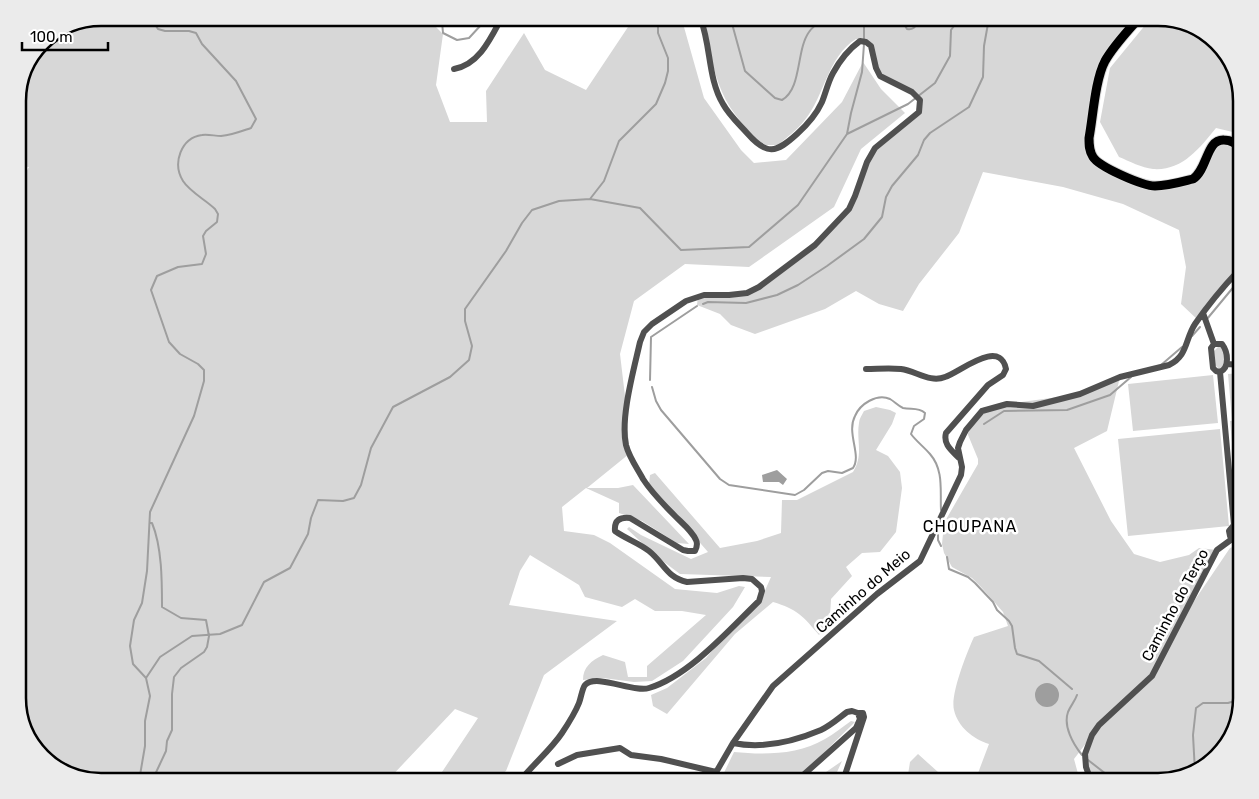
<svg xmlns="http://www.w3.org/2000/svg" width="1259" height="799" viewBox="0 0 1259 799" font-family="Rubik,sans-serif">
<style>
.green{fill:#d7d7d7}
.water{fill:#9e9e9e}
.lines{fill:none;stroke-linecap:round;stroke-linejoin:round}
.stream{stroke:#9e9e9e;stroke-width:2}
.major-casing{stroke:#dbdbdb;stroke-width:11}
.minor{stroke:#505050;stroke-width:6}
.major{stroke:#000;stroke-width:9}
.labels{text-anchor:middle;stroke-width:5;stroke-linejoin:round;paint-order:stroke}
.street-label{font-size:15px;fill:#000;stroke:#fff}
.neighbourhood-label{font-size:16px;letter-spacing:1px;fill:#000;stroke:#fff}
.rim{fill:none;stroke:#000;stroke-width:2.5}
</style>
<rect width="100%" height="100%" fill="#fff"/>
<!-- green -->
<path class="green" d="M1139 18 1100 74 1092 124 1093 158 1138 183 1165 185 1193 179 1221 140 1241 150V265L1199 321 1181 304 1186 267 1179 230 1123 204 1063 187 983 172 959 233 919 284 903 311 879 304 856 291 825 309 755 334 731 325 720 314 697 305 698 296 747 293 815 245 849 209 875 148 913 118 920 100 880 76C876 61 874 42 856 39 827 57 825 96 804 121 797 130 787 137 778 145H762C747 129 731 113 722 92 712 70 709 44 705 20Z
M1151 18H1158L1204 31 1230 59 1241 96V134L1216 128C1199 149 1182 171 1153 169 1142 168 1129 161 1119 157L1100 122 1110 68Z
M682 20 704 98 741 150 754 163 786 160 842 102 863 62 881 89 905 113 861 149 834 207 749 267 685 264 634 301 620 354 627 413 629 454 587 488H618L633 485 689 544 677 543 642 521 619 513V503L586 488 562 507 564 531 594 535 610 543 675 589 717 593 739 586 745 587 733 607 683 661 652 681 634 682 603 678 583 680C583 667 591 661 603 655L625 662 628 677H647V666L706 615 682 611H655L635 599 622 607 585 597 579 585 530 555 520 571 509 605 617 621 544 675 506 771 492 781H436L478 718 455 709 387 781H101L55 768 29 740 18 703V181H21L29 167 18 166V96L42 42 69 24 435 22 436 27 443 34 436 85 450 122H487L486 91 524 33 545 70 586 90 632 21Z
M1218 347H1221L1224 350 1225 365 1221 369 1218 368 1215 365 1214 351Z
M1241 373V419L1232 420 1228 374Z
M1213 375 1218 423 1133 431 1128 384Z
M1120 377 1107 431 1074 448 1111 521 1134 554 1160 562 1189 555 1199 548 1217 550 1182 619 1230 548 1241 544V698L1228 744 1200 770 1158 781H1091L1086 767 1090 738 1074 759 1080 781H975L989 744C973 739 958 727 954 710 950 695 967 652 974 637L1008 626 1003 612 981 587 972 578 952 567 944 553 942 544 944 523 978 464V459L966 430 982 411 1007 404 1080 394Z
M876 407 890 410 896 413 892 424 876 450 888 456 900 472 902 488 896 532 880 552 862 553 846 567 852 576 831 599C830 615 831 622 819 635 803 616 797 609 773 602L735 634 667 714 653 706 651 695 667 688 706 658 735 625 763 595 771 577 680 574 656 556 627 529 629 527 641 535 691 559 708 552 649 484 650 475 655 473 720 548 757 541 781 533 782 500H797L853 472C864 454 856 441 859 423 859 419 862 415 864 411Z
M1241 420V518L1239 519 1230 421Z
M1220 429 1229 526 1128 536 1118 439Z
M851 721 855 722 800 776 790 781H720L734 752C764 755 798 755 825 739 834 734 842 727 851 721Z
M918 754 948 781H907L910 762Z
M842 761 833 781H813Z"/>
<!-- water -->
<path class="water" d="M777 470 787 479 783 485 779 482H763L762 475Z
M1035 695a12 12 0 1 1 24 0a12 12 0 1 1-24 0Z"/>
<g class="lines">
<!-- stream -->
<path class="stream" d="M901 19 907 29C914 31 917 24 921 19
M731 20 745 71 775 98 782 100C802 89 796 50 809 32 813 26 818 23 824 19
M442 22 443 33 457 40 469 38 481 25
M864 39V19
M847 134 851 113 862 72 864 44
M590 199 640 208 681 250 749 247 798 205 847 134 908 104 935 83 950 56 951 30 959 19
M703 304 708 302 746 303 777 295 798 285 827 266 864 239 882 217 886 197 892 186 918 155 924 140 930 133 969 107 983 77 984 46 989 18
M1207 319 1236 284
M1192 336 1200 327
M1161 365 1182 347
M650 380 651 337 697 306
M652 387 656 401 661 410 720 479 729 485 795 495 804 490 822 473 828 471 842 473 853 468C862 455 846 433 855 416 860 404 877 393 890 399 895 402 898 406 903 408 911 410 918 407 925 413L924 419 914 426 911 434C916 441 924 447 930 454 944 470 940 491 941 510
M984 424 1004 411 1067 410 1110 395 1131 377
M150 523H152C162 547 162 581 162 607L181 618 206 620 209 636 207 647 204 652 181 668 174 677 172 694V730L167 741 166 751 152 781
M938 535V540L941 546
M947 557 949 569 968 577 975 583 993 602 997 610 1009 621 1012 626 1015 648 1017 654 1039 661 1072 689
M146 678 160 657 192 636 220 634 242 625 264 582 290 568 308 534 311 518 318 500 343 501 354 498 361 485 371 448 393 407 450 377 469 360 472 346 465 321V309L506 251 522 223 532 210 559 201 590 199 604 181 619 141 656 104 665 83 668 71V58L658 33V20
M1077 695C1075 701 1071 705 1068 712 1063 726 1073 744 1082 755
M1088 760 1115 781
M1195 772 1193 735 1196 708 1203 703H1228L1241 699
M139 781 145 746V721L150 696 146 678 133 664 130 646 134 620 142 603 147 571 150 512 194 416 204 381V370L198 364 180 354 169 342 151 290 157 276 178 267 202 264 206 254 203 236 206 231 217 222 218 214 215 209C206 200 190 192 183 181 172 163 181 138 202 135 208 134 215 136 221 136 232 135 242 131 251 128L256 119 236 81 202 44 196 33 189 31H165L158 29 154 23"/>
<defs>
<path id="major" d="M1139 18C1128 31 1114 45 1105 61 1095 80 1093 117 1089 138 1089 145 1089 151 1093 157 1099 167 1143 186 1155 186 1168 186 1181 182 1193 179 1208 169 1206 139 1224 140 1232 140 1237 144 1241 150
M1241 261 1239 270 1241 291"/>
</defs>
<!-- major casing -->
<use href="#major" class="major-casing"/>
<!-- minor -->
<path class="minor" d="M566 21 576 22 589 21
M454 69C478 65 490 40 500 21
M1203 313 1214 344
M1214 344H1222C1228 352 1230 367 1220 372
M1214 344 1211 348 1213 368 1216 371 1220 372
M1227 364 1241 365
M866 369C877 369 889 368 901 369 916 371 930 383 945 377 960 372 1000 338 1006 369L1003 375 988 385 946 433C943 444 951 450 959 458
M1220 372 1234 525
M1234 525 1241 527
M1232 539 1230 536 1229 531 1234 525
M1232 539 1238 540 1241 538
M733 743C762 749 795 741 821 730 830 726 839 718 847 712L852 711 858 713 860 719 856 728 801 777 794 781
M558 764 577 755 620 748 631 755 661 759 716 772
M524 781V776C536 762 552 748 562 733 568 724 575 713 579 703 581 698 582 689 585 685 596 673 634 693 649 688 689 676 729 630 759 601L762 591 761 587 752 579 743 578 687 582C667 578 664 563 649 551 639 543 626 539 615 531 614 520 620 517 630 518L683 550 688 551H695C697 547 698 544 696 540 692 531 682 523 676 517 664 505 652 493 643 479 637 468 629 457 626 445 620 418 634 369 640 342L644 332 652 324 686 301 704 295H729L747 293 759 287 815 245 849 209 855 196 867 162 875 148 919 112 920 100 912 92 880 76 876 68 871 46 866 42 860 41C849 49 839 62 833 73 828 82 826 92 822 102 816 115 807 125 797 134 776 153 767 156 747 133 739 124 729 115 723 104 708 79 711 47 701 20
M711 781 733 743 773 686 877 594 920 561 961 475 962 467 958 448 960 442 966 430 982 411 1007 404 1033 406 1080 394 1120 377 1169 365C1188 356 1185 339 1195 324 1208 305 1223 287 1239 270
M843 781 864 717 863 713H858
M1091 781 1086 767 1085 754 1092 735 1099 725 1152 676 1217 550 1232 539"/>
<!-- major -->
<use href="#major" class="major"/>
</g>
<g class="labels">
<!-- street labels -->
<g class="street-label">
<text transform="translate(863 591) rotate(-41)" y="5">Caminho do Meio</text>
<text transform="translate(1175 605) rotate(-62)" y="5">Caminho do Terço</text>
</g>
<!-- neighbourhood labels -->
<g class="neighbourhood-label">
<text x="970" y="532">CHOUPANA</text>
</g>
</g>
<!-- crop -->
<path d="M0 0H1259V799H0ZM101 26H1158A75 75 0 0 1 1233 101V698A75 75 0 0 1 1158 773H101A75 75 0 0 1 26 698V101A75 75 0 0 1 101 26Z" fill="#ebebeb" fill-rule="evenodd"/>
<path class="rim" d="M101 26H1158A75 75 0 0 1 1233 101V698A75 75 0 0 1 1158 773H101A75 75 0 0 1 26 698V101A75 75 0 0 1 101 26Z"/>
<!-- scale -->
<path d="M22 42v8h86v-8" fill="none" stroke="#000000" stroke-width="2.5"/>
<text x="30" y="42" font-size="15" fill="#000000" stroke="#ffffff" stroke-width="4" paint-order="stroke">100 m</text>
</svg>
